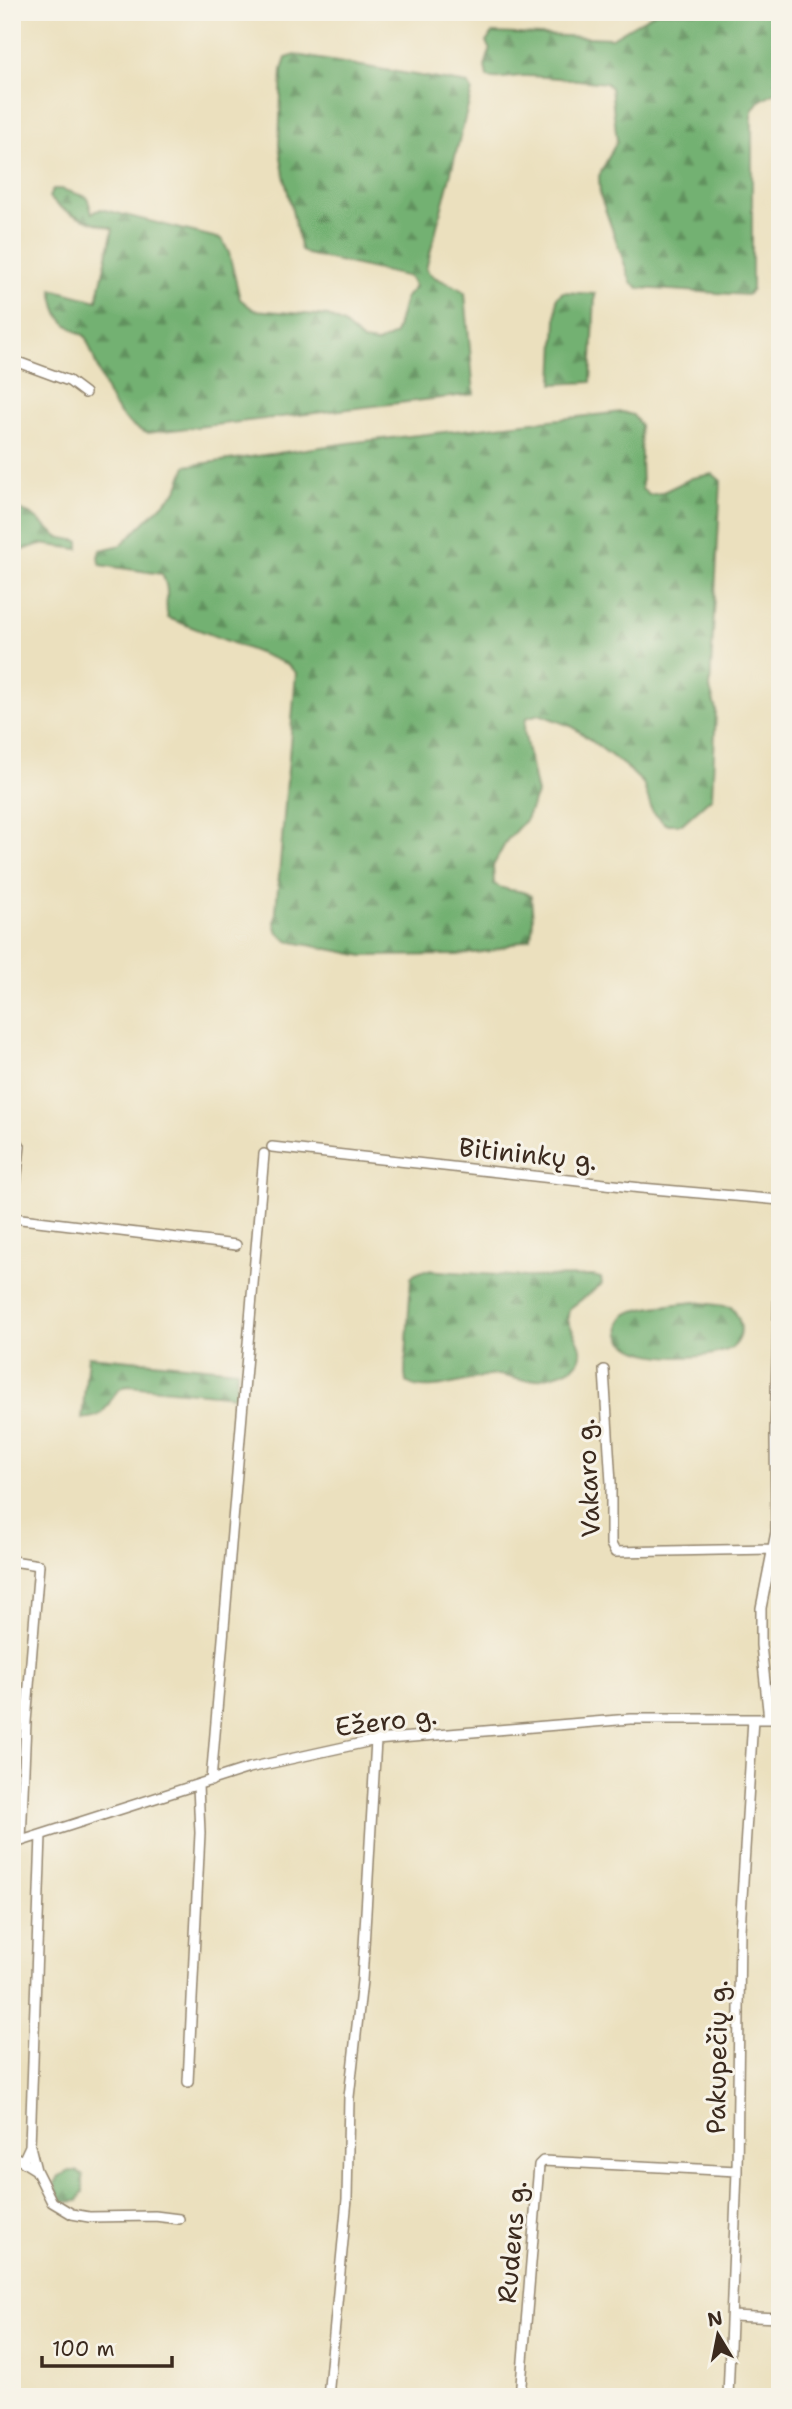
<svg xmlns="http://www.w3.org/2000/svg" width="792" height="2409" viewBox="0 0 792 2409" font-family="'Shantell Sans',sans-serif">
<style>
.forest{fill:url(#forest-firs);stroke:#576e48;stroke-width:2}
.lines{fill:none;stroke-linecap:round;stroke-linejoin:round}
.minor-casing{stroke:#93856e;stroke-width:12}
.minor{stroke:#fff;stroke-width:9}
.labels{text-anchor:middle;stroke-width:6;stroke-linejoin:round;paint-order:stroke}
.street-label{font-size:26px;fill:#3b2a1e;stroke:#f7f3e8}
</style>
<defs>
<pattern id="forest-firs" width="22" height="20" patternUnits="userSpaceOnUse" patternTransform="scale(1.75)"><rect width="22" height="20" fill="#73b172"/><path d="M5 1l3.5 6h-7zM16 11l3.5 6h-7z" fill="#60905d"/></pattern>
</defs>
<rect width="100%" height="100%" fill="#f7f3e8"/>
<filter id="ink" filterUnits="userSpaceOnUse"><feTurbulence type="fractalNoise" baseFrequency=".0143" numOctaves="2"/><feDisplacementMap in="SourceGraphic" scale="14" xChannelSelector="R" yChannelSelector="G"/><feConvolveMatrix kernelMatrix="1 2 1 2 8 2 1 2 1" color-interpolation-filters="sRGB"/></filter>
<filter id="wash" filterUnits="userSpaceOnUse"><feTurbulence type="fractalNoise" baseFrequency=".00686" numOctaves="4" result="noise"/><feDisplacementMap in="SourceGraphic" scale="28" xChannelSelector="R" yChannelSelector="G"/><feGaussianBlur stdDeviation="1.57" result="paint"/><feColorMatrix in="noise" values="0 0 0 0 0 0 0 0 0 0 0 0 0 0 0 0 0 1.4 0 .05"/><feComposite in="paint" operator="in"/></filter>
<g filter="url(#wash)">
<rect width="100%" height="100%" fill="#ebe0be"/>
<!-- forest -->
<path class="forest" d="M656 12H780V89L758 102 752 111V290L747 295 639 288 631 282 600 195 599 176 617 141 611 88 606 83C579 80 553 77 526 76 513 75 500 81 487 77L485 66 490 50 486 42 493 33 612 38Z
M296 55 468 84 472 91 426 269C433 282 455 282 465 293L474 394 147 433C106 419 102 371 85 336 60 323 56 316 52 289L97 301 113 229C91 220 65 216 49 197L53 189H61L87 197 92 213 101 209 222 239 229 253 240 299 254 310 328 316 344 324 363 341 377 343 395 335 405 298 415 287 410 277 307 254 301 250 284 175 279 145 282 70 286 58Z
M563 292 595 294 591 382 553 384 557 297Z
M622 412 633 415 640 425 642 489 649 495 661 493 692 478 713 474 721 481 710 689 716 710 712 797 682 824H665L652 811 643 783 626 767 573 727 539 714 526 718 524 731 537 794 526 819 507 840 493 866 494 884C510 894 519 887 531 896L533 920 531 938 491 951 457 955 364 956 288 941 278 933 275 923 296 673 287 664 168 618C163 600 172 594 162 574L101 565 98 557 100 550 121 545 177 490 186 466 356 442Z
M12 507 32 515 58 537 79 541V549L40 544 12 554Z
M425 1270 526 1277 593 1276 601 1278 602 1284 569 1309C569 1311 567 1318 568 1320 571 1334 591 1349 575 1365 567 1373 535 1381 524 1380 515 1380 506 1375 497 1375 471 1376 429 1397 406 1382L405 1373 411 1278 415 1274Z
M695 1302 731 1307C740 1317 746 1334 734 1346 717 1361 627 1364 620 1334 619 1327 619 1319 625 1315 636 1307 680 1304 695 1302Z
M88 1356 237 1370 236 1396 128 1386C111 1389 112 1406 99 1415 94 1418 87 1418 82 1419Z
M69 2171H77L83 2176V2192L78 2201 64 2202 61 2200 55 2184 59 2176Z"/>
</g>
<g filter="url(#ink)">
<g class="lines">
<defs>
<path id="minor" d="M12 360 69 381 85 393
M12 1132 20 1146 12 1223
M272 1147 641 1188 780 1200
M13 1218 236 1245
M604 1370 611 1483V1544L615 1552 773 1549
M12 1561 39 1565 26 1722 21 1841
M769 1719 761 1645V1608L776 1532 775 1433 780 1242
M211 1781 264 1154
M12 1844 249 1768 376 1740 630 1719H780
M188 2082 200 1833 198 1785
M30 2146 41 1835
M12 2155 36 2170 52 2202 72 2214 89 2217 155 2216 179 2219
M23 2161 30 2146 36 2170
M732 2316 780 2318
M328 2397 347 2199 349 2097 362 1981 376 1740
M520 2397 539 2165 543 2161 737 2171
M728 2397 737 2171 740 1930 753 1719"/>
</defs>
<!-- minor casing -->
<use href="#minor" class="minor-casing"/>
<!-- minor -->
<use href="#minor" class="minor"/>
</g>
</g>
<g class="labels">
<!-- street labels -->
<g class="street-label">
<text transform="translate(528 1154) rotate(6)" y="9">Bitininkų g.</text>
<text transform="translate(588 1478) rotate(-93)" y="9">Vakaro g.</text>
<text transform="translate(386 1721) rotate(-7)" y="9">Ežero g.</text>
<text transform="translate(717 2057) rotate(-89)" y="9">Pakupečių g.</text>
<text transform="translate(512 2242) rotate(-85)" y="9">Rudens g.</text>
</g>
</g>
<!-- margin -->
<rect width="792" height="2409" fill="none" stroke="#f7f3e8" stroke-width="42"/>
<!-- north arrow -->
<g transform="translate(718 2335) rotate(350)" stroke="#f7f3e8" stroke-width="5" paint-order="stroke">
<path d="M0-5L12 26L0 18L-12 26Z" fill="#3b2a1e"/>
<text y="-10" font-size="19" font-weight="bold" text-anchor="middle" fill="#3b2a1e">N</text>
</g>
<!-- scale -->
<path d="M42 2356v10h130v-10" fill="none" stroke="#3b2a1e" stroke-width="3.5"/>
<text x="52" y="2356" font-size="21" fill="#3b2a1e" stroke="#f7f3e8" stroke-width="5" paint-order="stroke">100 m</text>
</svg>
